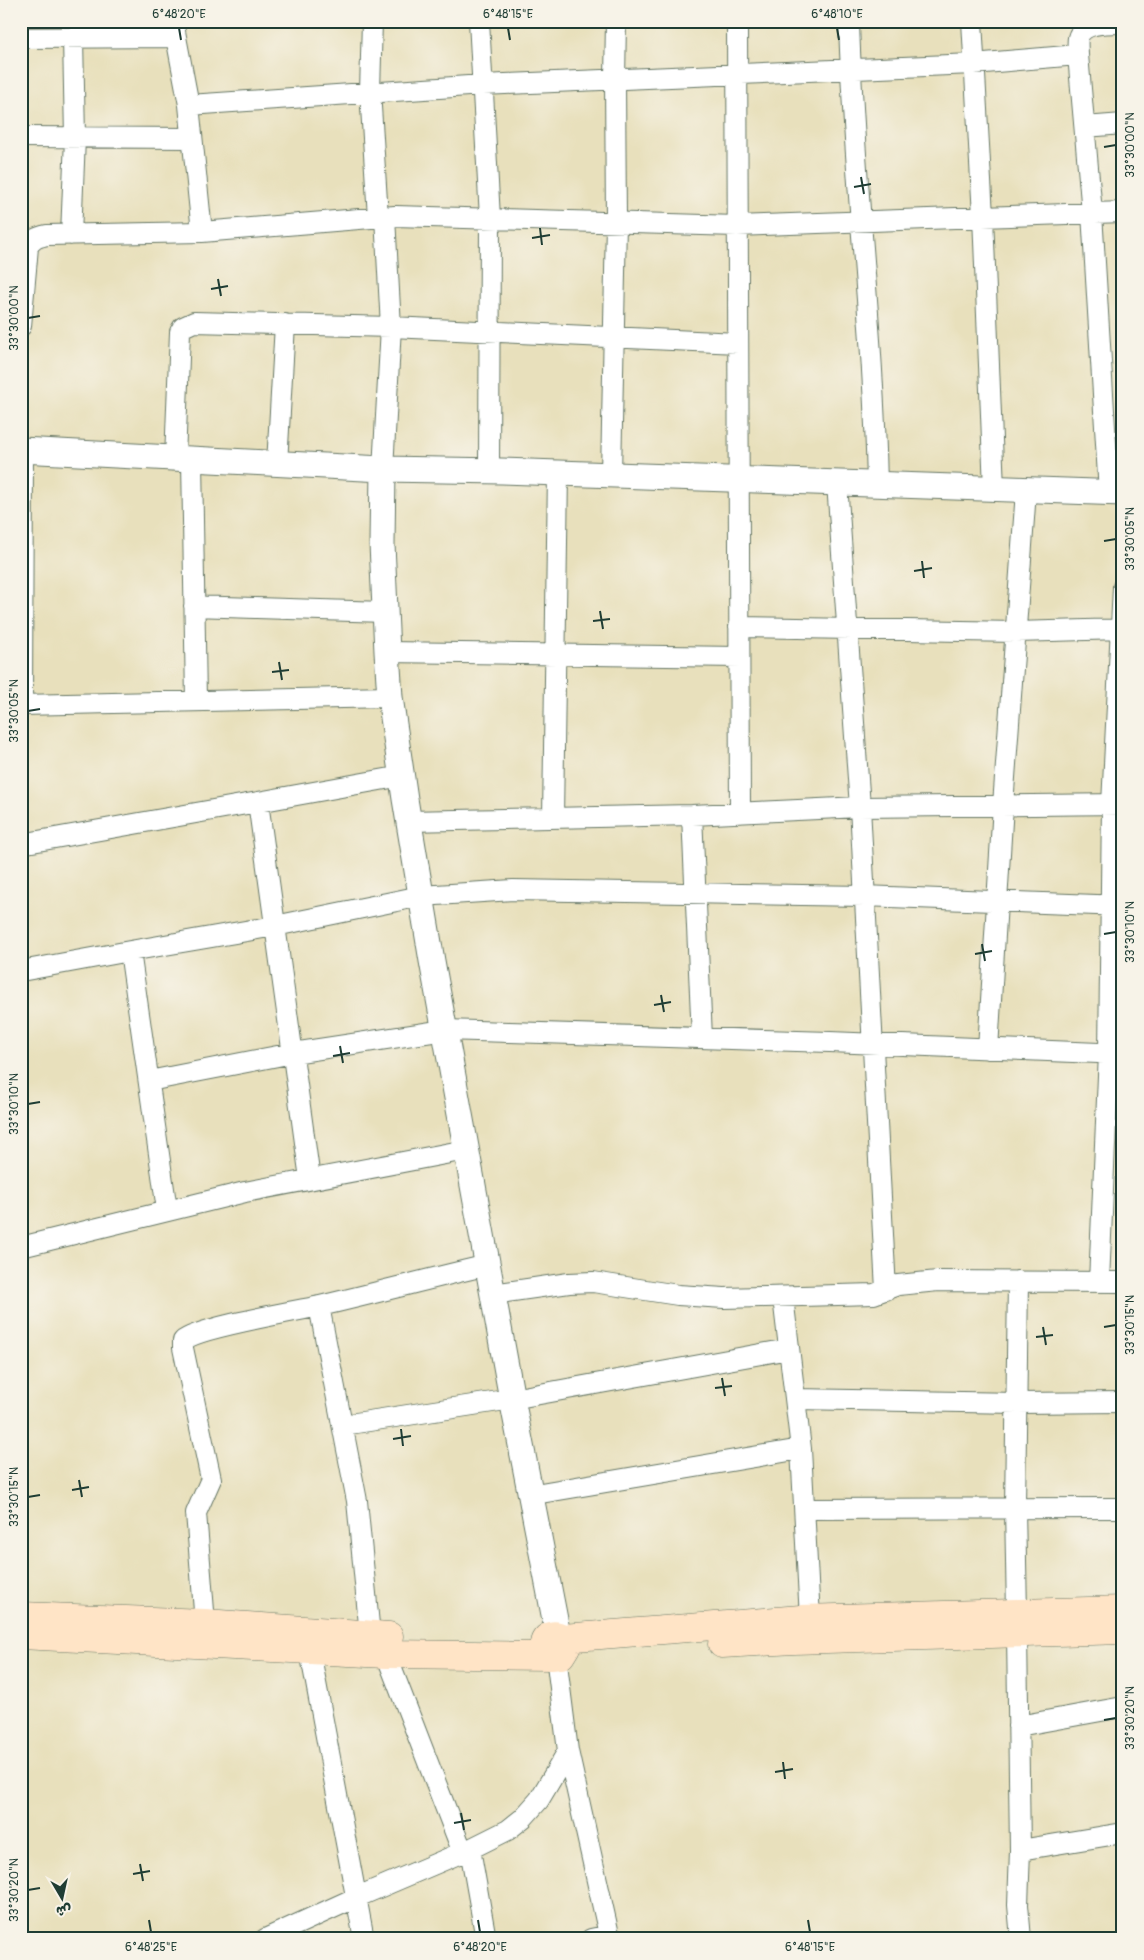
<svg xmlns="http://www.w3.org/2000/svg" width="1144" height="1960" viewBox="0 0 1144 1960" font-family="Pangolin,'Playpen Sans Arabic',sans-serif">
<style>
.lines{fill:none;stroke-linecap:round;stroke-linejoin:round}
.minor-casing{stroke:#657664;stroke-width:22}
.tertiary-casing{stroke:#657664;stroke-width:27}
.secondary-casing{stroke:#657664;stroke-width:29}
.minor{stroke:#fff;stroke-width:20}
.tertiary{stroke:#fff;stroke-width:25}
.secondary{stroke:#ffe4c6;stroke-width:28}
.ticks{fill:none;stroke:#1f3d34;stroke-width:2}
.neatline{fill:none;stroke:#1f3d34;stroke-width:2}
.ticks-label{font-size:12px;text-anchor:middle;fill:#1f3d34}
</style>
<rect width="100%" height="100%" fill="#f7f3e8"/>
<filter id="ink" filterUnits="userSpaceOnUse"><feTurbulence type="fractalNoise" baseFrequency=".02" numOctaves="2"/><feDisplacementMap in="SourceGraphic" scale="10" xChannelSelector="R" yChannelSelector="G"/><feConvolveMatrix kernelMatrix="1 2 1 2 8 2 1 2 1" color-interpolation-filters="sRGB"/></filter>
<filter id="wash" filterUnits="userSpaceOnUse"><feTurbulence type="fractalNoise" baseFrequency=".0096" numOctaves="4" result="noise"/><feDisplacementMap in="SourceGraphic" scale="20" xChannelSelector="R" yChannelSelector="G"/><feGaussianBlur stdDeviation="1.12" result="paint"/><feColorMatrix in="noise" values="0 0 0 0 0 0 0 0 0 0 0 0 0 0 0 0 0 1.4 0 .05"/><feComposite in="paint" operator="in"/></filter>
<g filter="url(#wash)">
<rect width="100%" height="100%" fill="#e8e0bc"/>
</g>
<g filter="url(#ink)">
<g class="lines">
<defs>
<path id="minor" d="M173 21 189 105
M372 21 370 91 378 217
M479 21 490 218 489 471
M737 21 740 812
M849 21C853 176 874 330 877 485
M972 21 983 216 994 489
M21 38 176 37
M1078 55C1078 50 1077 43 1078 38 1082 22 1110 23 1123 23
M1085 127 1123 124
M21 137 192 138
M202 232 189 105 483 85 973 64 1078 55 1092 213 1109 493
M71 235 75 138 73 37
M21 326 28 247C32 239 38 237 47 235L202 232 395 216 737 226 1123 212
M175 459 180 332 183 327 194 322 391 327 738 343
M192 460 196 701
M277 464 285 324
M383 469 391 327 385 217
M611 475 616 222 615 79 616 21
M837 483 860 807 886 1290
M194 606 385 612
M739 627 1016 632 1121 629
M387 652 739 657
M21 705 390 697
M22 705 23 450
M692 815 702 1038
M553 818 558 473
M408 821 692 815 860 807 1123 804
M21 844 258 802
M21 971 130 951
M988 1049 1003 805 1026 491
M149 1081 293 1053 445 1030 830 1042 1123 1054
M310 1179 258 802 402 776
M167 1210 130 951 275 926 421 896 513 890 864 896 1123 906
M21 1247 245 1192 466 1150
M1099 1282 1109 1053 1112 804 1123 587
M493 1294 569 1283 593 1282 678 1295 724 1298 874 1294 898 1285 938 1281 1123 1282
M783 1297 801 1449 810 1619
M319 1306 357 1501 370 1635
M796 1399 1017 1403 1123 1402
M343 1425 512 1399 789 1349
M529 1495 801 1449
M805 1509 1123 1508
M1017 1614 1015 1507 1018 1281
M205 1623 196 1513 211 1479 183 1348V1341C196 1328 296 1311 320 1306 376 1293 432 1278 488 1265
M1017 1633 1020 1850 1018 1905 1021 1939
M310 1651 364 1939
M386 1654 463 1853
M1018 1726 1123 1707
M568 1751 610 1939
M470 1849 486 1939
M1020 1850 1123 1833
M265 1939 355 1898 470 1849 508 1830 523 1818 539 1800 568 1751 556 1656
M591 1939 610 1935"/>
<path id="tertiary" d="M21 450 383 469 502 471 1123 493
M383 469 382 544 387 652 390 697 405 799 432 961 512 1399 558 1635"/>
<path id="secondary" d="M21 1616 205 1623 389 1636
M21 1635 386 1654 551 1656
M563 1638 566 1647 561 1655 551 1656C536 1644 548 1629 563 1638L801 1619 1123 1610
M722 1644 794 1640 1123 1630"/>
</defs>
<!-- minor casing -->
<use href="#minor" class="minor-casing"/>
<!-- tertiary casing -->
<use href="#tertiary" class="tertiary-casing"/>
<!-- secondary casing -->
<use href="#secondary" class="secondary-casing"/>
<!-- minor -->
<use href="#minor" class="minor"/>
<!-- tertiary -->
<use href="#tertiary" class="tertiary"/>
<!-- secondary -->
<use href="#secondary" class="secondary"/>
</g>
</g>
<!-- ticks -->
<path class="ticks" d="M179 28 181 40M508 28 510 40M837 28 839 40M1104 147 1116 145M861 177 864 194M854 187 871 184M540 228 542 245M532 238 550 235M218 279 221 296M211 289 228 286M28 318 40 316M1104 541 1116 539M922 561 924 578M914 571 932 568M600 611 603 629M593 621 610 619M279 662 282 680M272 672 289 670M28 711 40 709M1104 934 1116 932M982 944 985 961M975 954 992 951M661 995 664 1012M654 1005 671 1002M340 1046 343 1063M333 1056 350 1053M28 1104 40 1102M1043 1327 1046 1345M1104 1327 1116 1325M1036 1337 1053 1335M722 1378 725 1396M715 1388 732 1386M401 1429 403 1446M393 1439 411 1436M79 1480 82 1497M72 1490 89 1487M28 1497 40 1495M1104 1720 1116 1718M783 1762 785 1779M775 1772 793 1769M461 1813 464 1830M454 1823 471 1820M140 1864 143 1881M133 1874 150 1871M28 1890 40 1888M149 1920 151 1932M478 1920 480 1932M808 1920 810 1932"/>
<!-- margin -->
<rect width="1144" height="1960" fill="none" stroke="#f7f3e8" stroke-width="55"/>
<!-- north arrow -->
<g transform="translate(62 1898) rotate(171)" stroke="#f7f3e8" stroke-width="4" paint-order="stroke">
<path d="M0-4L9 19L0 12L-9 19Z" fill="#1f3d34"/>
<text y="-8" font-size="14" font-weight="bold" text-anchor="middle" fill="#1f3d34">ش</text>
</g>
<rect x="28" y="28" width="1088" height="1904" class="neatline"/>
<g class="ticks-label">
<text x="179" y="18">6°48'20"E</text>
<text x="508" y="18">6°48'15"E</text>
<text x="837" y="18">6°48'10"E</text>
<text transform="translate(1130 145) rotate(-90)" y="4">33°30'00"N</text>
<text transform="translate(14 318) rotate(-90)" y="4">33°30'00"N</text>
<text transform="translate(1130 539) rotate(-90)" y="4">33°30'05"N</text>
<text transform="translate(14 711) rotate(-90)" y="4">33°30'05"N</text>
<text transform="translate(1130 932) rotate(-90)" y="4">33°30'10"N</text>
<text transform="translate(14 1104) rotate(-90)" y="4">33°30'10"N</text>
<text transform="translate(1130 1325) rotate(-90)" y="4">33°30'15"N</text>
<text transform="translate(14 1497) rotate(-90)" y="4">33°30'15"N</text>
<text transform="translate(1130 1718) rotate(-90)" y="4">33°30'20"N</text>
<text transform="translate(14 1890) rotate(-90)" y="4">33°30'20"N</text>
<text x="151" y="1951">6°48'25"E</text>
<text x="480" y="1951">6°48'20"E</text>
<text x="810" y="1951">6°48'15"E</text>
</g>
</svg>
